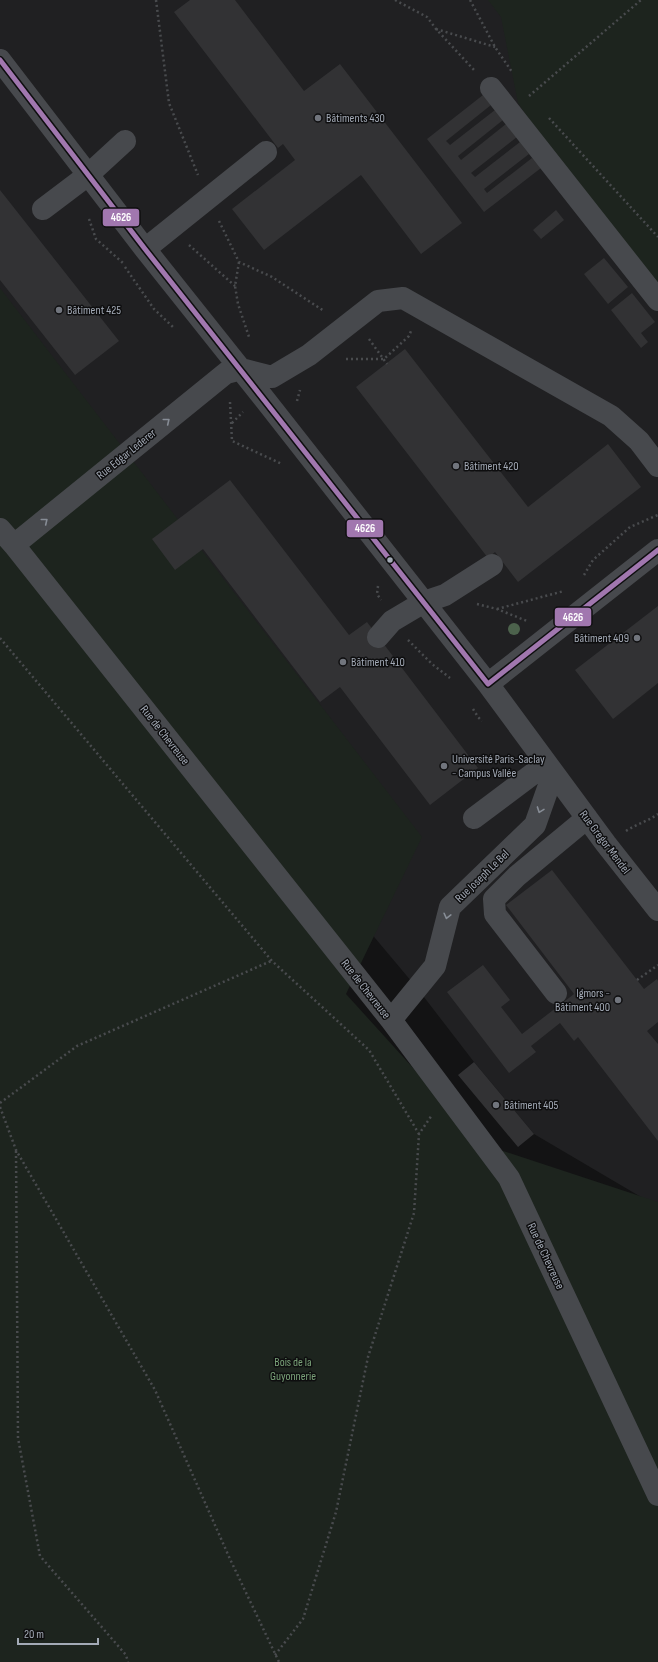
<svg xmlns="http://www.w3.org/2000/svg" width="658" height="1662" viewBox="0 0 658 1662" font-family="'Sofia Sans Condensed',sans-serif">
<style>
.built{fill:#202022}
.green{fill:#1d241e}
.building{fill:#323234}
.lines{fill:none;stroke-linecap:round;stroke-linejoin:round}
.path{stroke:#494b4e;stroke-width:2.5;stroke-dasharray:2 3;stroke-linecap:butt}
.minor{stroke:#47494d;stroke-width:22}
.bus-1-casing{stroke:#0e0e0f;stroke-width:8}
.bus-1{stroke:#a177af;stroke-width:5}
.tree{fill:#4c624c}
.oneway{stroke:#878d96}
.poi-dot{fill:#71757d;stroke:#0e0e0f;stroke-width:1.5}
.bus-dot{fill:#a3aab6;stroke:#0e0e0f;stroke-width:1.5}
.labels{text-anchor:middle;stroke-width:3;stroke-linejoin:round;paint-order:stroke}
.poi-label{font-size:12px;fill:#a3aab6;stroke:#0e0e0f;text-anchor:start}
.street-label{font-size:12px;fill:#a3aab6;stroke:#0e0e0f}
.park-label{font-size:12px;fill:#7aa279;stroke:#0e0e0f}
.line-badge{stroke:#0e0e0f;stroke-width:1.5}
.badge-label{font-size:11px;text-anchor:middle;font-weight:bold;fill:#fff}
</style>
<rect width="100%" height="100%" fill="#131314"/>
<!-- built -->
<path class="built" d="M0 0H658V1207L534 1134 474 1062 417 988 0 492Z"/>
<!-- green -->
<path class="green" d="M488 0H658V310L518 103 501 17Z
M0 288 422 837 346 994 482 1144 658 1202V1662H0Z"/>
<!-- building -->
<path class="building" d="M190 0H235L304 91 340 64 462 223 421 254 361 175 264 250 232 209 295 160 283 144 278 148 174 12Z
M483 95 491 105 446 141 450 145 495 110 503 120 458 156 461 160 506 124 517 137 471 173 475 177 520 142 529 154 484 189 487 193 532 158 541 168 484 212 427 139Z
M0 190 119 341 75 375 0 280Z
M556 210 564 220 541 239 533 230Z
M604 258 628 287 608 304 584 274Z
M632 293 655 322 641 333 648 342 641 348 611 310Z
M405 349 528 507 608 444 641 487 518 582 495 552 488 558 356 387Z
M230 480 349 635 367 622 478 768 430 805 340 687 320 702 203 549 175 570 152 539Z
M658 606V683L613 719 575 670Z
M552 870 644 989 657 979 658 981V1022L647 1031 658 1044V1141L578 1037 574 1041 560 1023 531 1046 536 1052 509 1073 447 992 483 965 510 1000 501 1007 522 1034 574 994 506 905Z
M474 1062 534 1134 518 1147 458 1075Z"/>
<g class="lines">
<!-- path -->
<path class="path" d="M156 0 169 103 198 175
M395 0 427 17 436 29 474 70
M470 0 495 47 512 72
M436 29 495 47
M529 96 641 0
M549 118 658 237
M89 219 96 239 123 263
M219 221 239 262 272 277 324 311
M189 245 235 286
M239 262 235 286 238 304 249 337
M125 267 154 309 173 327
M369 339 387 364
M346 359H384L409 336 411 331
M297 401 300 390
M230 402 232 441 282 464
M232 423 243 412
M584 575 593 560 630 527 658 515
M378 586 377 594 381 600
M477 604 497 609 527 621
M497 609 564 591
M0 638 272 961 369 1050 419 1134
M408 640 432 664 450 678
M473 709 478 717 482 721
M626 831C637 824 648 821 658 814
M637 980 658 965
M0 1103 77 1046 271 961
M0 1107 16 1150 155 1390 230 1559 279 1662
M16 1151 18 1438 40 1556 126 1655 128 1662
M275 1655 303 1619 336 1512 368 1357 414 1213 419 1134 432 1115"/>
<!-- minor -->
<path class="minor" d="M0 60 145 249 266 401 488 684 606 844 658 910
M491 88 658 300
M43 209 88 175 125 141
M145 249 266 152
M0 529 14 545 391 1020 509 1178 658 1495
M14 545 226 373 241 369 272 377 309 355 378 301 403 298 611 416 639 441 658 466
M378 637 392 621 424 602 445 595 492 565
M488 684 658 550
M474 818 546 764
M556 993 495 914 494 899 517 876 587 818
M391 1020 435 966 450 907 535 825 553 774"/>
<defs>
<path id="bus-1" d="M0 60 145 249 488 684
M488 684 658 550"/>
</defs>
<!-- bus-1 casing -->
<use href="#bus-1" class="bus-1-casing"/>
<!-- bus-1 -->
<use href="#bus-1" class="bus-1"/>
</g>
<!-- trees -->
<circle class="tree" cx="514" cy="629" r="6"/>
<!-- one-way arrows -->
<defs><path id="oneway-chevron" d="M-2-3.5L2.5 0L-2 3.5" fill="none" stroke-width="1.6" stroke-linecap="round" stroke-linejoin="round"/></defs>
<g class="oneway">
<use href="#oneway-chevron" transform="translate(167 421) rotate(-39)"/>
<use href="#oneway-chevron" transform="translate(45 521) rotate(-39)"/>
<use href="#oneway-chevron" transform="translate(540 810) rotate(110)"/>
<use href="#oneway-chevron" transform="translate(447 916) rotate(104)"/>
</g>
<!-- markers -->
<g class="poi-dot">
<circle cx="318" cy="118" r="4"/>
<circle cx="59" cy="310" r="4"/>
<circle cx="456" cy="466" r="4"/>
<circle cx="637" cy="638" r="4"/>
<circle cx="343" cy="662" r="4"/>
<circle cx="444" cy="766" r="4"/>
<circle cx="618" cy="1000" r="4"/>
<circle cx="496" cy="1105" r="4"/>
</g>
<circle class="bus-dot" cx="390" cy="560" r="3.5"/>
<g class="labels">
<!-- poi labels -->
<g class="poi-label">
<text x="326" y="122">Bâtiments 430</text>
<text x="67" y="314">Bâtiment 425</text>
<text x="464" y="470">Bâtiment 420</text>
<text x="629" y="642" text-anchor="end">Bâtiment 409</text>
<text x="351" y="666">Bâtiment 410</text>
<text x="452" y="763">Université Paris-Saclay<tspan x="452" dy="14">- Campus Vallée</tspan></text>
<text x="610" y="997" text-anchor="end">Igmors -<tspan x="610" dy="14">Bâtiment 400</tspan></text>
<text x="504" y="1109">Bâtiment 405</text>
</g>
<!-- street labels -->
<g class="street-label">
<text transform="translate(126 454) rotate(-39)" y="4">Rue Edgar Lederer</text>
<text transform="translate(165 735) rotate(52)" y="4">Rue de Chevreuse</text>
<text transform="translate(605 842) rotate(53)" y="4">Rue Gregor Mendel</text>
<text transform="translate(482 876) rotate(-44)" y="4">Rue Joseph Le Bel</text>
<text transform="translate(366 989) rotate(52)" y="4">Rue de Chevreuse</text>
<text transform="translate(546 1256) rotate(65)" y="4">Rue de Chevreuse</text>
</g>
<!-- park labels -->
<g class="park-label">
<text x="293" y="1366">Bois de la<tspan x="293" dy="14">Guyonnerie</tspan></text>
</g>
</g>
<g class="line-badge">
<rect x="102" y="208" width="38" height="19" rx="4" fill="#a177af"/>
<rect x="346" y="519" width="38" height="19" rx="4" fill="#a177af"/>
<rect x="554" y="607" width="38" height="20" rx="4" fill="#a177af"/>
</g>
<g class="badge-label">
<text x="121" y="221">4626</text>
<text x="365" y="532">4626</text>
<text x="573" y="621">4626</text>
</g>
<!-- scale -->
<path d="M18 1638v6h80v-6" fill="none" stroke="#a3aab6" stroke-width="2"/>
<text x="24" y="1638" font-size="12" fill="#a3aab6" stroke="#0e0e0f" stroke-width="3" paint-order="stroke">20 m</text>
</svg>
